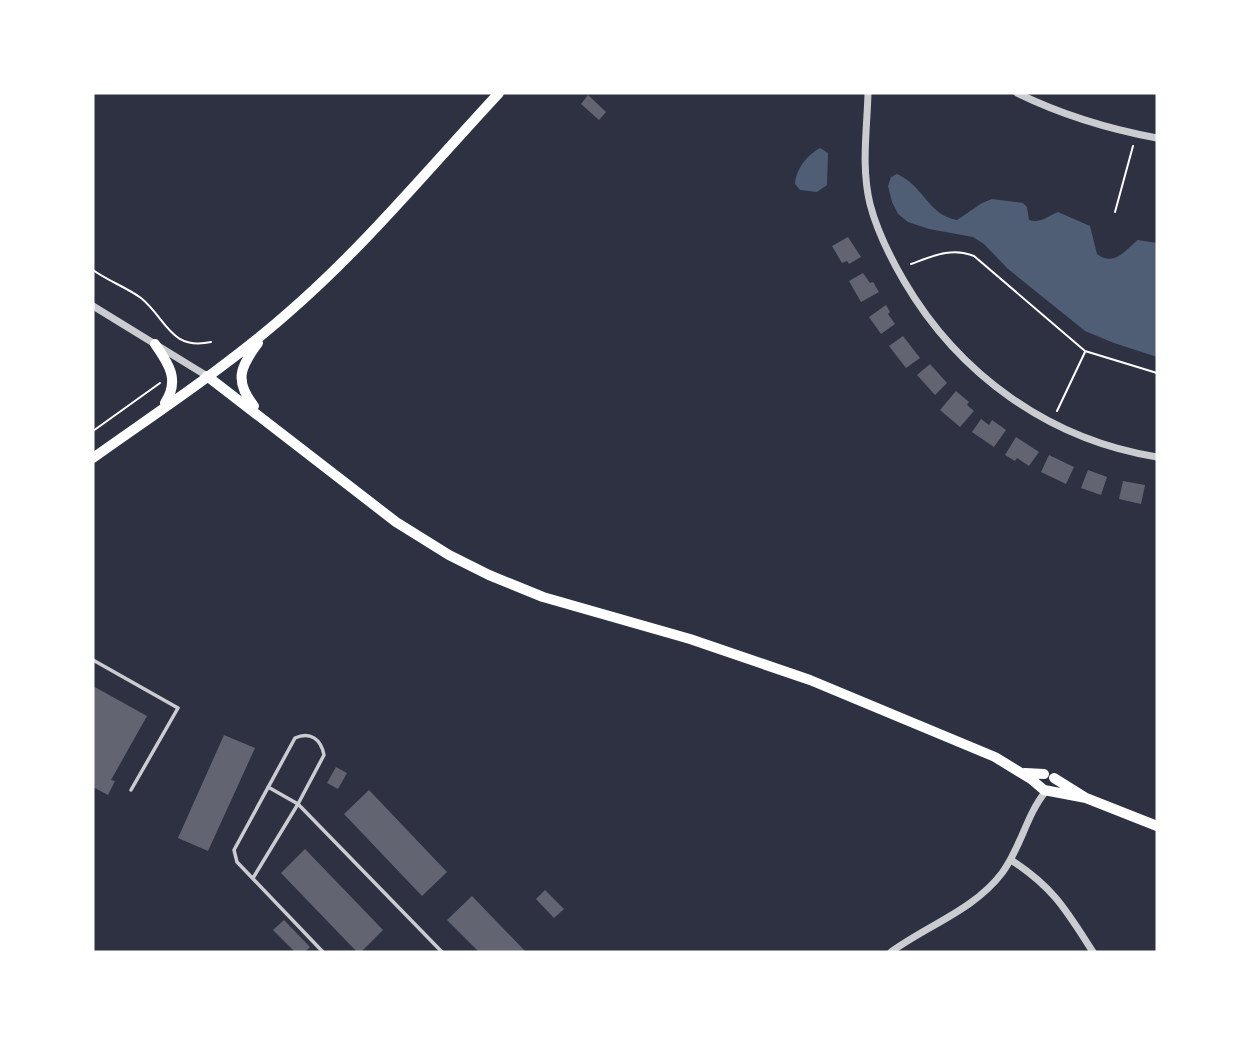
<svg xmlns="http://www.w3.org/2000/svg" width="1250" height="1045" viewBox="0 0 1250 1045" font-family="'Varela Round',sans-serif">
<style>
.water{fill:#4f5d75}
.building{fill:#626471}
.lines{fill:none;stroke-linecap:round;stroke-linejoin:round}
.path{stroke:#fff;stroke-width:2}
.service{stroke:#caccd0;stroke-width:3.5}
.minor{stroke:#caccd0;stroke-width:7}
.secondary{stroke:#fff;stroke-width:10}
</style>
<rect width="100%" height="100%" fill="#2d3142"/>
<!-- water -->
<path class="water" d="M820 148 828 153 827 185 817 192 800 190 795 184C796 169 807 155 820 148Z
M897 174C924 186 928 215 957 220L982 203 992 199 1023 203 1027 207 1029 220C1040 224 1048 216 1058 212L1090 226 1097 254C1114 267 1124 251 1138 240L1157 243V357L1114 343 1085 331 1008 269 984 244 973 237 929 229 908 222 898 214 892 202 888 186 891 177Z"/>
<!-- building -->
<path class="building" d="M588 95 606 112 599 120 581 104Z
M848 237 861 257 849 264 847 261 842 263 832 246Z
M863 273 870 283 873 282 879 292 861 302 849 281Z
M886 305 890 312 888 314 895 324 881 334 869 317Z
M903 336 920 358 906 368 889 346Z
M930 364 947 383 935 395 917 375Z
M956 391 969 402 967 405 974 411 960 427 940 410Z
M981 419 989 425 992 420 1006 430 994 447 972 432Z
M1016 437 1039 452 1029 466 1017 458 1015 461 1005 455Z
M1049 455 1074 467 1066 484 1041 472Z
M1088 470 1107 477 1101 495 1081 488Z
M1123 481 1145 485 1141 504 1119 499Z
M93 686 147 716 111 780 115 781 108 795 93 787Z
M224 735 255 748 208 851 178 838Z
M336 767 347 773 338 789 327 783Z
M369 790 447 872 422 896 344 814Z
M305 849 383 930 361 952H357L281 873Z
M545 890 564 909 554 918 536 899Z
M472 896 526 952H479L447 920Z
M284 920 310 947 305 952H295L273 930Z"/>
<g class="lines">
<!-- path -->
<path class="path" d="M1115 212 1133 146
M911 264C933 256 952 247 974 256L1085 351 1157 373
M93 270C108 281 126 287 141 298 166 318 170 351 211 342
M1057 411 1085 352
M93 431 160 383"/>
<!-- service -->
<path class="service" d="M93 660 178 708 131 790
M268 787 298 804 442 952
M253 878 298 804 324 755C321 739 310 731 295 738L234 850 237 862 323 952"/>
<!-- minor -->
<path class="minor" d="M868 93C867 131 861 166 870 204 877 231 890 257 904 281 959 375 1050 440 1157 457
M1017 93C1062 115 1108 129 1157 138
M93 306 207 376
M1011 860C1054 888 1066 910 1093 952
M891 952C928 925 974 910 1002 873 1021 848 1026 815 1046 791"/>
<!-- secondary -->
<path class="secondary" d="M155 344C169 364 180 380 165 403
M207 376 396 522 449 555 489 575 543 597 690 639 810 680 995 757 1031 779 1044 790 1086 798
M254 406C234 381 240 367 258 343
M93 458C159 411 228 366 289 312 365 246 431 166 499 93
M1025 773 1044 774
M1054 778 1086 798 1157 826"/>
</g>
<!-- border -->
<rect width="1250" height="1045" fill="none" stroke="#ffffff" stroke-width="189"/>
</svg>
